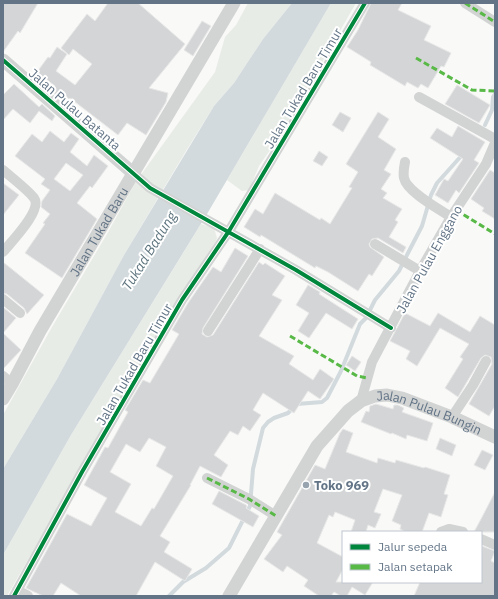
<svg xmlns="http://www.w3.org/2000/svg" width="498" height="599" viewBox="0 0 498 599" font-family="'IBM Plex Sans',sans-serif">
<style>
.green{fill:#e8ece6}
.water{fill:#d2dadd}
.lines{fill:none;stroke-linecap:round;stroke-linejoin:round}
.stream{stroke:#d2dadd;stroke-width:4}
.building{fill:#d4d5d6;stroke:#e8e8e8;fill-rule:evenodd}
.minor{stroke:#d2d3d3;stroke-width:10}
.tertiary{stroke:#d2d3d3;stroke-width:13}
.quiet{stroke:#58b947;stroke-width:3;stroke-dasharray:6 3;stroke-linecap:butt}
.cycleway-casing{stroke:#fff;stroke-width:6}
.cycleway{stroke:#00873e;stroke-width:4}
.poi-dot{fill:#97a3ae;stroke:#fff;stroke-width:1.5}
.labels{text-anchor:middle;stroke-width:4;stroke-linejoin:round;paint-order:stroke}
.street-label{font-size:13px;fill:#627486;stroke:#fff}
.poi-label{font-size:13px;font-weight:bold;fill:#627486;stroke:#fff;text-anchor:start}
.water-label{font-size:14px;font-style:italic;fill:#5d747e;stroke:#fff}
</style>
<rect width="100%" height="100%" fill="#f9f9f8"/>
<!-- green -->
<path class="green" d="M248 3H292L263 39 234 83 214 106 186 151 124 255 57 379 3 469V415L52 327 107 234 135 183 215 72 225 37 236 25Z
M331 3H356L279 137 259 166 249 190 242 191 227 180Z
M201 224 214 228 217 238 216 241 178 299 7 596H3V555L71 435Z"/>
<!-- water -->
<path class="water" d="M292 3H331L207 214 71 435 3 555V469L57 379 124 255 214 106 234 83 263 39Z"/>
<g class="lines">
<!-- stream -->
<path class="stream" d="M485 125 492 110 493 97 495 94
M169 596 183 582 206 568 229 548 250 506 253 469 263 428 268 422 274 418 288 413 297 404 322 402 327 398 341 371 360 324 366 318 375 300 399 271 408 253 422 226 431 195 437 183 463 154"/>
</g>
<!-- building -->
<path class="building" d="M3 3H38L20 33 18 31 3 52Z
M108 3H138L185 44 149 88 168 93 166 102 146 135 127 123 118 135 70 98 65 103 51 91 55 86 37 72 48 57 50 58 57 47 67 54 56 71 75 85 92 64 73 49 69 55 61 48 87 14 95 21Z
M371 3H402L398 10 431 26 424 40 451 53 444 67 441 66 428 88 421 84 418 88 407 82 405 86 370 65 371 62 347 47 358 30Z
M202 21 211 26 193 56 184 50Z
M14 84 39 107 42 104 55 116 52 121 39 111 30 123 13 109 3 120V95Z
M457 85 490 105 479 123 445 104Z
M340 112 351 118 343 132 332 125Z
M378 112 389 119 378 137 396 149 384 170 391 174 381 189 387 193 383 198 402 209 395 220 398 222 389 237 406 247 403 253 378 238 372 239 369 244 370 247 384 257 372 276 369 274 358 291 328 272 316 266 315 268 261 235 260 237 244 227 255 209 263 214 275 193 320 220 321 218 330 224 352 188 349 187 358 172 346 164Z
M458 126 485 142 474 160 479 163 459 193 456 190 448 203 435 195 444 179 448 181 463 159 430 138 437 128 452 137Z
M50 131 64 142 71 133 79 139 70 152 87 166 94 155 108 166 92 188 90 186 77 203 97 219 62 278 25 253 45 224 43 223 50 214 41 207 42 201 50 190 41 184 45 179 15 156 32 134 42 142ZM66 163 83 175 70 191 54 179Z
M319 151 328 157 322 166 313 161Z
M490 170 495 173V219L482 211 484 208 471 199Z
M3 183 19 195 3 215Z
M235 248 248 256 203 328 202 334 207 337 213 335 259 262 263 265 265 263 285 276 272 295 282 300 259 336 294 356 289 364 313 380 320 369 334 379 320 399 308 391 294 413 263 393 253 410 261 415 250 431 243 426 238 435 230 431 214 455 228 465 221 477 200 466 190 485H191L160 536 170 542 164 552 192 569 185 581 155 562 136 596H81L61 583 53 596H43L26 588 67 514 91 526 107 498 84 485 105 447 108 448 128 412 125 410 143 380 150 383 179 334 172 330 188 303 213 267 221 272ZM149 438 166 447 156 466 173 476 154 509 152 508 141 526 115 512 131 484 110 472 126 444 140 452Z
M3 262 44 295 27 314 24 308 7 294 3 293Z
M308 285 320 292 319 294 358 319 352 329 326 313 309 338 298 331 309 313 296 305Z
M3 307 16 318 3 333Z
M405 313 430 326 438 313 470 332 480 316 495 325V406L489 416 469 404 492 364 491 357 485 355 481 358 458 397 445 388 463 359 460 357 469 344 440 328 417 366 406 359 410 351 390 341Z
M3 333 21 350 3 369Z
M352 356 361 362 355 371 346 365Z
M376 404 393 409 394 405H398L404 408 402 412 433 423 427 441 407 435 406 439 392 433 391 434 361 422 366 411 369 412 370 406Z
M343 429 353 433 346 452 377 463 378 458 395 463 396 460 424 468 425 467 450 475 444 494 448 495 441 517 429 513 422 532H406L400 529 401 525 392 521 402 495 383 489 374 512 381 514 375 528 368 525 366 532H351L355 520 335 512 333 517 329 515 317 543 343 557V569L336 582H373L365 595 352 587 347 596H341L334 592 331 596H319L304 586 308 580 287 566 283 572 264 559 282 535 277 532 315 465 325 469 340 433Z
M440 438 456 445 452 456 436 449Z
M482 450 493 455 485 470 474 465Z
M219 491 246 505 247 506 246 508 259 516 253 527 212 504Z
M495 492V532H474L481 519Z
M482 546 495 551 491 561 495 563V596H414L420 582H481Z"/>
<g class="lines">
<!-- minor -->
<path class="minor" d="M465 3 495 22
M419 97 495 139
M405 162C404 167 403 173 404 178 407 192 439 209 451 217
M3 170C11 177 28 190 34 198 43 210 11 242 3 252
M134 174 150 188 296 270 391 328
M375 244 420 271
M3 299 20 313
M208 331 260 249
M3 376 12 384
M361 401 372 362 420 271 451 217 486 164 495 143
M452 417 473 385 486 361
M207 478 249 499 276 516
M441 532 449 529 463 532
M481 539 495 545
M17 590 28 596
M14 596 82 472 182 300 229 231 365 3"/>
<!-- tertiary -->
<g class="tertiary">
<path d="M3 60 134 174"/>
<path id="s1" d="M3 399 12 384 40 331 234 3"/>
<path id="s2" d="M229 596 317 446 348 411 361 401 375 396 387 395 402 398 452 417 495 437"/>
</g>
<!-- quiet -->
<path class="quiet" d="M465 3 495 22
M416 58 472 90 495 91
M456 210 495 234
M290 336 357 376 367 378
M207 478 249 499 276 516"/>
<defs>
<path id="cycleway" d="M3 60 150 188 296 270 391 328
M14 596 82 472 182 300 229 231 365 3"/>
</defs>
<!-- cycleway casing -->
<use href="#cycleway" class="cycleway-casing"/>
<!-- cycleway -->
<use href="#cycleway" class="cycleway"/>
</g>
<!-- markers -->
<circle class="poi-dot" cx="306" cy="485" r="4"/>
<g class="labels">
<!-- street labels -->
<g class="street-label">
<text transform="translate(303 88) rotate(-59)" y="5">Jalan Tukad Baru Timur</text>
<text transform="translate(75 109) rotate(41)" y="5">Jalan Pulau Batanta</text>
<text dy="5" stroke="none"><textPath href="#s1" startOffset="193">Jalan Tukad Baru</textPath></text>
<text transform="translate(429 259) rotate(-61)" y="5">Jalan Pulau Enggano</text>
<text transform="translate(134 364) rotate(-60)" y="5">Jalan Tukad Baru Timur</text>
<text dy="5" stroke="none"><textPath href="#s2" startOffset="309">Jalan Pulau Bungin</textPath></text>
</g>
<!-- poi labels -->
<g class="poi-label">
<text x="314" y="490">Toko 969</text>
</g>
<!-- water labels -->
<g class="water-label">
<text transform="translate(149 251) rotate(-58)" y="5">Tukad Badung</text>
</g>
</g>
<!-- border -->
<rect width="498" height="599" fill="none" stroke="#627486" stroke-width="8"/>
<!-- legend -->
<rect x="342" y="531" width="140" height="52" fill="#ffffff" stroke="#c0c7cf"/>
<rect x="350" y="544" width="20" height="6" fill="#00873e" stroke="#c0c7cf"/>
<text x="378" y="551" font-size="12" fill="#627486">Jalur sepeda</text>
<rect x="350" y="564" width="20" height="6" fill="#58b947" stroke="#c0c7cf"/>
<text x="378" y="571" font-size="12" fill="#627486">Jalan setapak</text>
</svg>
